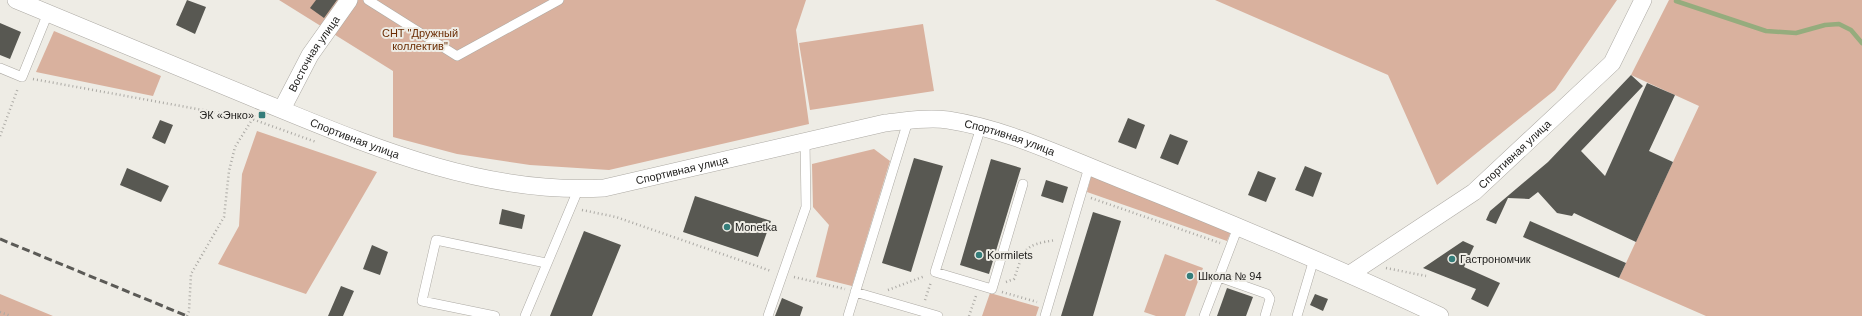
<svg xmlns="http://www.w3.org/2000/svg" width="1862" height="316" viewBox="0 0 1862 316" font-family="Helvetica,sans-serif">
<style>
.green{fill:#d9b19e}
.lines{fill:none;stroke-linecap:round;stroke-linejoin:round}
.stream{stroke:#95ac7d;stroke-width:4.5}
.building{fill:#585852}
.service-casing{stroke:#adaaa4;stroke-width:10}
.minor-casing{stroke:#adaaa4;stroke-width:18}
.path{stroke:#aba9a4;stroke-width:2.5;stroke-dasharray:1 3;stroke-linecap:butt}
.service{stroke:#fff;stroke-width:9}
.minor{stroke:#fff;stroke-width:17}
.rail{stroke:#5b5a56;stroke-width:3;stroke-dasharray:8 4;stroke-linecap:butt}
.poi-dot{fill:#357d7a;stroke:#eeece5;stroke-width:1.5}
.labels{text-anchor:middle;stroke-width:4;stroke-linejoin:round;paint-order:stroke}
.park-label{font-size:11px;fill:#6b2d04;stroke:#eeece5}
.street-label{font-size:11px;fill:#1e1d1b;stroke:#eeece5}
.poi-label{font-size:11px;fill:#1e1d1b;stroke:#eeece5;text-anchor:start}
</style>
<rect width="100%" height="100%" fill="#eeece5"/>
<!-- green -->
<path class="green" d="M279 0H806L796 30 809 124 609 170 530 165 457 154 393 137V71Z
M1215 0H1617L1555 90 1437 185 1388 75Z
M1669 0H1862V316H1706L1619 278 1699 106 1631 75Z
M923 24 934 91 810 110 799 43Z
M54 31 161 76 153 96 36 72Z
M257 131 377 172 306 294 218 264 239 226 242 174Z
M874 149 890 161 852 286 816 277 829 225 813 207 812 164Z
M1092 173 1232 229 1227 241 1087 192Z
M1165 254 1203 268 1185 316H1156L1144 312Z
M990 293 1039 307 1036 316H982Z
M0 294 53 316H0Z"/>
<g class="lines">
<!-- stream -->
<path class="stream" d="M1676 1 1766 31 1796 33 1825 25 1839 24 1851 30 1862 43"/>
</g>
<!-- building -->
<path class="building" d="M187 0 206 7 195 34 176 25Z
M316 0H337L324 18 310 8Z
M0 23 21 32 10 59 0 55Z
M1631 75 1643 86 1581 151 1605 176 1647 83 1675 95 1649 151 1673 162 1636 242 1574 213 1572 216 1557 213 1538 192 1529 199 1508 198 1496 224 1486 220 1490 211 1548 162Z
M1128 118 1145 125 1136 149 1118 142Z
M160 120 173 125 165 144 152 138Z
M1170 134 1188 141 1178 165 1160 158Z
M914 158 943 166 911 272 882 263Z
M991 159 1021 168 989 274 960 265Z
M1305 166 1322 173 1313 197 1295 190Z
M127 168 169 186 161 202 120 185Z
M1258 171 1276 178 1266 202 1248 195Z
M1046 180 1068 187 1063 203 1041 196Z
M695 196 771 221 758 257 683 232Z
M502 209 525 215 522 229 499 224Z
M1093 212 1121 221 1093 316H1061Z
M1530 221 1626 263 1619 278 1523 237Z
M584 231 621 245 592 316H550Z
M1463 241 1474 246 1464 267 1500 283 1488 307 1471 299 1476 289 1423 268Z
M372 245 388 252 380 275 363 269Z
M341 286 354 291 343 316H328Z
M1227 288 1253 297 1246 316H1217Z
M1315 294 1328 299 1323 311 1310 305Z
M782 298 803 307 800 316H775Z"/>
<g class="lines">
<defs>
<path id="service" d="M368 0 457 56 559 0
M0 68 22 77 48 13
M981 127 935 272 992 289 1023 184
M1219 277 1267 294 1270 299 1265 316
M855 292 938 316
M495 316 422 301 436 240 546 263
M525 316 578 190
M768 316 806 207 805 141
M848 316 908 121
M1045 316 1089 167
M1204 316 1238 227
M1297 316 1314 259"/>
<g id="minor">
<path id="s1" d="M16 0C95 33 174 65 253 98 366 144 479 195 604 188L885 123C905 121 927 117 948 120 1007 129 1064 157 1120 179 1228 222 1335 266 1440 316"/>
<path id="s2" d="M282 109 310 55 349 0"/>
<path id="s3" d="M1350 274 1474 192 1612 63 1643 0"/>
</g>
</defs>
<!-- service casing -->
<use href="#service" class="service-casing"/>
<!-- minor casing -->
<use href="#minor" class="minor-casing"/>
<!-- path -->
<path class="path" d="M33 79 252 119 316 142
M0 136 18 88
M1091 198 1220 243
M582 210 616 217 771 271
M1386 268 1426 276
M794 277 845 289
M1006 282 1014 279C1025 248 1023 245 1056 240
M888 290 925 276
M1002 292 1037 302
M925 300 931 282
M0 312 11 316
M187 316 189 311 191 274 224 217 229 171 235 147 255 115
M969 316 976 296"/>
<!-- service -->
<use href="#service" class="service"/>
<!-- minor -->
<use href="#minor" class="minor"/>
<!-- rail -->
<path class="rail" d="M0 239 187 316"/>
</g>
<!-- markers -->
<g class="poi-dot">
<rect x="258" y="111" width="8" height="8" rx="2"/>
<circle cx="727" cy="227" r="4"/>
<circle cx="979" cy="255" r="4"/>
<circle cx="1452" cy="259" r="4"/>
<circle cx="1190" cy="276" r="4"/>
</g>
<g class="labels">
<!-- park labels -->
<g class="park-label">
<text x="420" y="37">СНТ "Дружный<tspan x="420" dy="13">коллектив"</tspan></text>
</g>
<!-- street labels -->
<g class="street-label">
<text dy="4" stroke="none"><textPath href="#s2" startOffset="64">Восточная улица</textPath></text>
<text dy="4" stroke="none"><textPath href="#s1" startOffset="366">Спортивная улица</textPath></text>
<text dy="4" stroke="none"><textPath href="#s1" startOffset="1038">Спортивная улица</textPath></text>
<text dy="4" stroke="none"><textPath href="#s3" startOffset="204">Спортивная улица</textPath></text>
<text dy="4" stroke="none"><textPath href="#s1" startOffset="702">Спортивная улица</textPath></text>
</g>
<!-- poi labels -->
<g class="poi-label">
<text x="254" y="119" text-anchor="end">ЭК «Энко»</text>
<text x="735" y="231">Monetka</text>
<text x="987" y="259">Kormilets</text>
<text x="1460" y="263">Гастрономчик</text>
<text x="1198" y="280">Школа № 94</text>
</g>
</g>
</svg>
